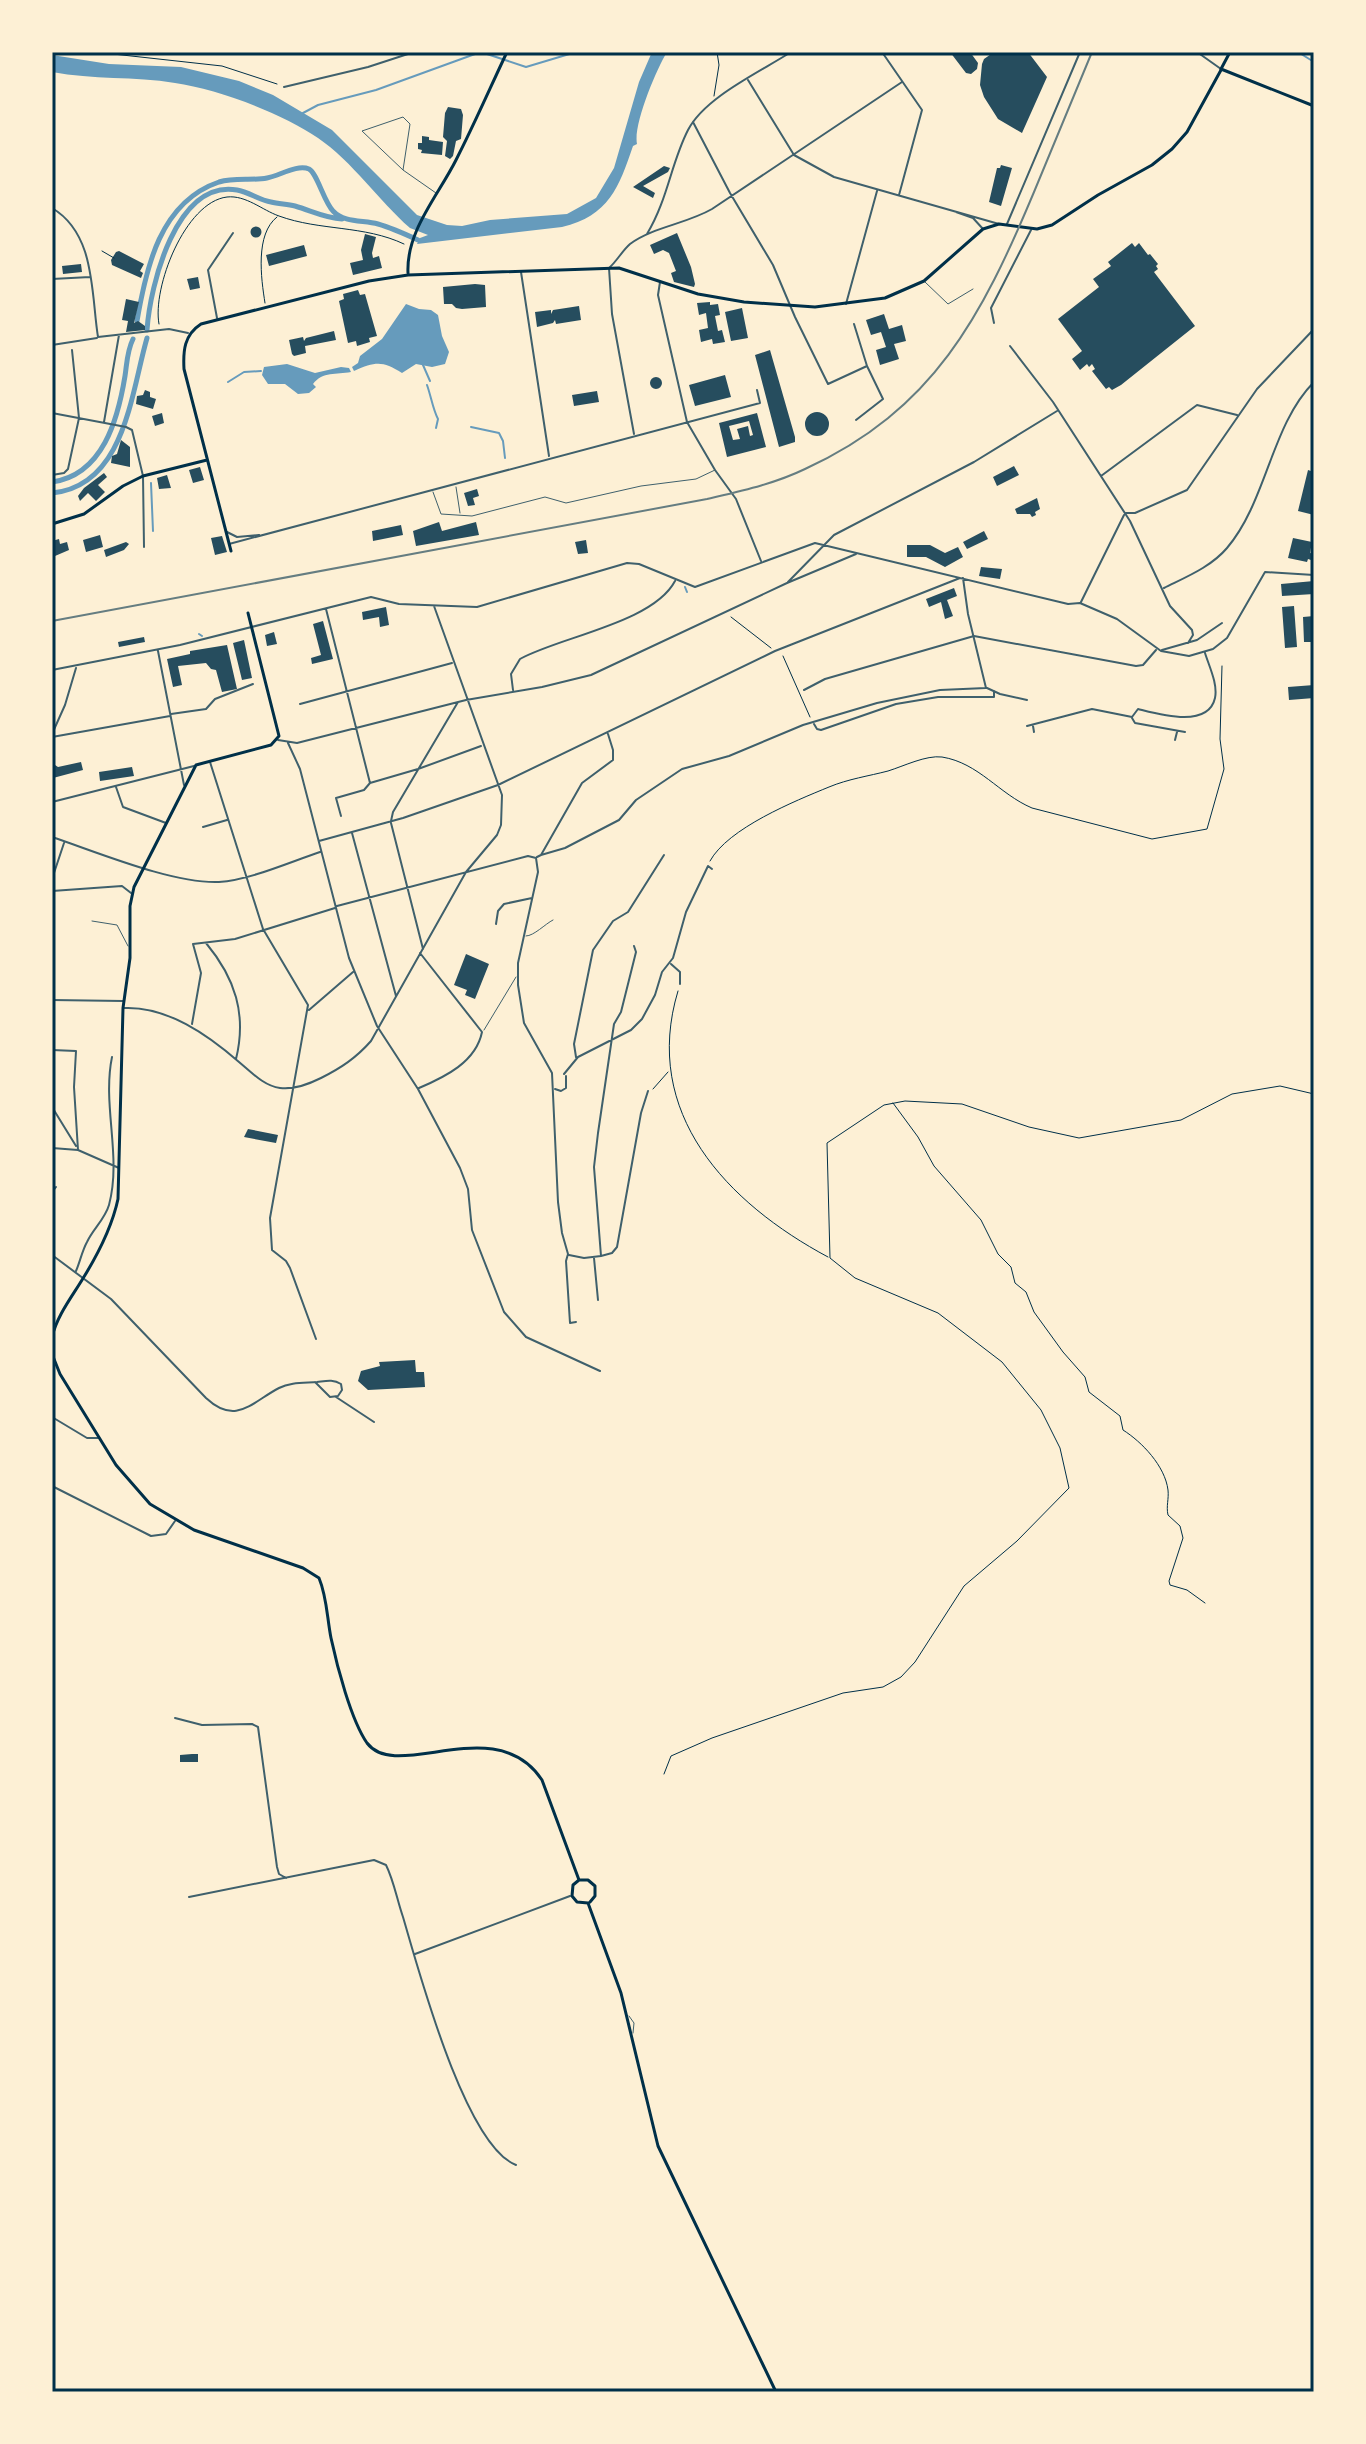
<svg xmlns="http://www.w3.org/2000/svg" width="1366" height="2444" viewBox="0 0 1366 2444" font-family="'Archivo Narrow',sans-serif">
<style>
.water{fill:#669bbc}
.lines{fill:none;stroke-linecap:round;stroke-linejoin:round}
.stream{stroke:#669bbc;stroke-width:2}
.canal{stroke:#669bbc;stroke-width:5}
.building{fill:#264d5e;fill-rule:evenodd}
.path{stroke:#003049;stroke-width:1}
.service{stroke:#3f606c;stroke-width:1}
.pedestrian{stroke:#3f606c;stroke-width:2}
.minor{stroke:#3f606c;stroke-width:2}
.secondary{stroke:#003049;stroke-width:3}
.primary{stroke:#003049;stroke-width:3}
.rail{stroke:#657d81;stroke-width:2}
.neatline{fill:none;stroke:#003049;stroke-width:3}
</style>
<rect width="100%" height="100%" fill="#fdf0d5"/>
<!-- water -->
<path class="water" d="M652 52H667C656 70 633 125 637 144L633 146C619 187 609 216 562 227L417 244 420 238 428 235 410 228C378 200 353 162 318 138 282 113 217 89 175 83 134 76 93 80 52 72V55L109 64 181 67 239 81 273 95 332 130 417 215 447 225 462 226 490 220 567 214 596 198 614 168 639 82Z
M406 304 419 309 431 310 438 315 442 336 449 352 445 364 432 367 416 364 402 373C383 361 376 361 354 371L352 367 358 363 360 356 382 339Z
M287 364 315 373 341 367 349 368 351 372C336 375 323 371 313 384L316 387 309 393 298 394 285 384H268L262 375 264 367Z"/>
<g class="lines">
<!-- stream -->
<path class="stream" d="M1298 52 1314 62
M303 113 318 105 376 90 475 54 484 53 526 67 576 52
M423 365 430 381
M228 382 244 372 261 371
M427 385C431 396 433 410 438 419L436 428
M471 427 499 433 503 441 505 458
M151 483 153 531
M685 587 687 592
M199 634 202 636"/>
<!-- canal -->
<path class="canal" d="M137 321C146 268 160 202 219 182 235 177 252 181 267 178 279 176 297 164 309 169 317 173 324 202 333 211 344 223 363 220 378 224 392 228 405 234 418 240
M147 330C150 286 176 179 237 190 249 192 259 200 271 202 279 204 287 204 295 206 312 211 325 218 342 219
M52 482C103 475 118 419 125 376 127 363 127 351 133 339
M52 493C125 486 131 393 147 338"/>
</g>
<!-- building -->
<path class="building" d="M950 52H970L978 63 977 69 971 74 966 73Z
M994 52H1028L1047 77 1022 133 998 119 984 97 980 85 982 64 984 59Z
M448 107 461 109 463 115 461 139 456 141 453 156 450 159 445 156 447 141 443 137 445 113Z
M422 136 429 137V140L443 142 442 155 421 153 422 150 418 149V143H422Z
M1001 165 1012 168 1001 206 989 202 997 168H1000Z
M664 166 670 168 668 172 643 186 655 193 653 198 633 187Z
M250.5 232a5.5 5.5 0 1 1 11 0a5.5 5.5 0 1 1-11 0Z
M677 233 691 267 695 284 694 287 674 282 671 273 676 271 669 253 663 250 654 254 650 245Z
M365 234 376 237 372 253 373 258 379 256 382 268 353 275 350 263 363 260 361 250Z
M1132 243 1135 247 1139 243 1148 255 1150 254 1158 264 1156 266 1158 269 1154 272 1195 326 1121 385 1112 390 1109 387 1106 389 1092 371 1095 369 1092 364 1089 367 1087 364 1080 370 1072 359 1082 351 1058 319 1099 287 1093 279 1111 266 1108 262Z
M304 245 307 256 269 266 266 255Z
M119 251 144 264 140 271 143 273 141 278 112 265 111 260 116 252Z
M81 264 82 272 63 274 62 266Z
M198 277 200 288 190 290 187 279Z
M475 284 485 285 486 307 462 309 456 308 452 304H444L443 287Z
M358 290 360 295 365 294 377 336 369 338 370 342 357 346 356 341 348 343 339 301 344 299 343 294Z
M126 299 139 302 134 323 138 321 145 326V330L126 332 128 321 122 320Z
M710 302V305L718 304 720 315 715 316 718 331 722 330 725 342 713 344 712 339 701 342 699 330 708 328 706 313 699 315 697 303Z
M579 306 581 320 556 324 555 320 553 323 537 327 535 312 551 310V314L553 310Z
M742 308 748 338 731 341 725 312Z
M884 314 889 329 902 325 906 341 894 344 899 359 880 365 876 350 886 347 881 332 871 335 866 320Z
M334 331 336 340 305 346 306 353 294 356 292 354 289 340 303 337 304 341 306 338Z
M770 350 795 437V442L779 447 755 355Z
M725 375 731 397 695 406 689 385Z
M650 383a6 6 0 1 1 12 0a6 6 0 1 1-12 0Z
M145 390 150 392V397L156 399 153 409 136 404 137 396 143 395Z
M597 391 599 402 574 406 572 395Z
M805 424a12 12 0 1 1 24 0a12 12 0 1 1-24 0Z
M162 413 164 423 155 426 152 416Z
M757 413 766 447 727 457 719 423ZM749 421 753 435 750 436 748 426 737 429 740 439 733 440 729 426Z
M121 440 130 447V467L111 463 112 456 117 454Z
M1014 466 1019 475 997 486 993 477Z
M200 467 204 480 193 483 189 470Z
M1308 470 1314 472V515L1298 511Z
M104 473 107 477 98 485 105 492 96 501 88 493 80 501 78 496 84 488Z
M167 475 171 488 159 489 157 478Z
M477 489 479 496 473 498 475 505 468 506 464 493Z
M1037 498 1040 509 1035 512 1036 515 1032 517 1030 514H1017L1015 509Z
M439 522 442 531 476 522 479 535 416 546 413 531Z
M401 525 403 535 373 541 372 531Z
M984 531 988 539 967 549 963 542Z
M100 535 103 547 86 552 83 540Z
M222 536 227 552 215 555 211 538Z
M1293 538 1312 542 1310 553 1314 554V561L1308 559 1307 562 1288 558Z
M59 539 60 544 67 542 69 550 55 556 52 554V541Z
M586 540 588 553 578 554 575 542Z
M126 542 129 544 124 550 106 557 104 550Z
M907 545H930L945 553 958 547 963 557 945 567 926 557H907Z
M981 567 1002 569 1000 579 979 576Z
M1314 581V594L1282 596 1281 584Z
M954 588 957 596 947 600 953 616 945 619 941 602 929 607 926 599Z
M1294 606 1297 647 1285 648 1282 607Z
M386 607 389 625 380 627 379 617 363 620 362 612Z
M1314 616V642H1304L1303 617Z
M323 621 333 659 312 664 311 658 321 655 313 624Z
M274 632 277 644 267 646 265 635Z
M144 637 145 642 119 647 118 642Z
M244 640 252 678 242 680 233 643Z
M227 645 237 689 222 692 216 670 211 669 206 663 178 666 182 685 173 687 167 659 190 654V651Z
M1314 685V698L1289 700 1288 687Z
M81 762 83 770 53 778 52 763 58 767Z
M132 767 134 776 100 781 99 772Z
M466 954 489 964 475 999 465 995 467 990 454 985Z
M248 1129 278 1135 276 1143 244 1137Z
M415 1360 416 1372H424L425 1387 368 1390 358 1381 361 1371 380 1366 379 1362Z
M192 1754H198V1762H180V1755Z"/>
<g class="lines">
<!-- path -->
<path class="path" d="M95 52 222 66 277 84
M714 96 719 65 717 52
M102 251 114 258
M265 303C261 278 255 234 277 217
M159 324C152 288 185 202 227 197 246 195 262 210 279 216 320 231 364 225 404 244
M731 617 771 648
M783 656 810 717
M710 861C728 828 795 801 829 787 848 779 869 776 888 771 904 766 926 755 942 757 979 763 999 794 1032 808L1152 839 1207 829 1224 769 1220 739 1222 666
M678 991C641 1113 727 1203 828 1257
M653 1089 668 1072
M893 1103 918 1137 934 1166 981 1220 998 1254 1011 1267 1015 1283 1026 1292 1034 1312 1063 1352 1085 1377 1089 1392 1120 1416 1123 1430C1142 1442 1165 1466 1168 1490 1169 1499 1166 1506 1168 1515L1180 1526 1183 1538 1169 1581 1170 1585 1187 1590 1205 1603
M664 1774 671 1756 712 1738 843 1693 883 1687 901 1677 915 1662 964 1586 1017 1541 1069 1488 1060 1448 1041 1410 1002 1362 938 1313 855 1278 830 1258 827 1143 884 1105 905 1101 962 1104 1029 1127 1079 1138 1181 1120 1232 1094 1280 1086 1314 1094"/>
<!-- service -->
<path class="service" d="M403 170 362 131 403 117 410 124 403 170 436 193
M925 282 948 304 973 289
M456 487 460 513
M433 492 441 514 472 516 545 497 566 503 641 486 696 479 715 470
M92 921 117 925 128 946
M526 936C534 936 545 924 553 920
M484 1030 516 977
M629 2016 634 2023 633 2033"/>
<!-- pedestrian -->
<path class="pedestrian" d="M52 345 97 338"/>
<!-- minor -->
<path class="minor" d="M882 52 922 110 899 195
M1197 52 1221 69
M748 80 794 155 834 177 999 224
M284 87 368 67 414 52
M693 122 730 193 773 265 795 317 828 384 867 366
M52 208C96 234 91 294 98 337L169 329 188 333
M956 212 973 218 983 229
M1007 224 1080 52
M647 234C668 199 671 163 688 130 705 97 760 72 791 52
M521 272 549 456
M52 279 90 277
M660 282 658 295 687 422 715 470 736 499 761 561
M846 304 877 191
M217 318 208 270 233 233
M994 323 991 308 1031 230
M854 324 867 366 883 399 856 420
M1010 346 1053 402 1130 521 1170 606 1192 630 1193 635 1188 643
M52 413 126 427 132 430 143 476 144 547
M104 422 119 335
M634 434 612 314 609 268C617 261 622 251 630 244 653 227 686 224 712 209L902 82
M52 475 64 473 68 469 79 418 72 350
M1101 476 1197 405 1237 415
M1126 513H1135L1187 490 1257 389 1314 329
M227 532 237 537 259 535
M229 544 760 403 757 390
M788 582 834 535 974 462 1057 411
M1164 588C1186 577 1211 567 1227 548 1267 501 1271 425 1314 382
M1081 602 1124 515
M326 609 370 783
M1162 650 1197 640 1222 623
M158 651 184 785
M52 670 180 645 371 597 399 604 477 607 627 563 639 564 695 587 815 543 1068 604 1080 603 1117 619 1161 651 1189 656 1213 649 1227 638 1265 572 1314 575
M987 688 1000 694 1027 700
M513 690 511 674 520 659C559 637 653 623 675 581
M804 690 825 679 974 636 1136 666 1143 665 1156 650
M300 704 452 663
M171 714 206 709 215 699 253 684
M1132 718 1135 723 1185 732
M814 724 817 729 821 730 896 704 938 697H994V691
M1027 726 1092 709 1132 717 1138 709C1158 714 1208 729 1215 698 1218 684 1209 666 1205 653
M1033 726 1034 732
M52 734 65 705 76 668
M52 737 170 716
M278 740 297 743 466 700 542 687 591 675 787 583 856 554
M1175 740 1177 732
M288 743 300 769 349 958 377 1026 418 1089 460 1168 468 1189 472 1230 504 1312 526 1337 600 1371
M210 762 263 929 308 1005 270 1218 272 1250 286 1261 290 1268 316 1339
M116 787 123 807 166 823
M52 802 194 766
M341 816 336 798 364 790 370 783 418 769 481 746
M391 821 393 812 458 702
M391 823 423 949
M203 827 227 820
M352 833 396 996
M52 837C97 852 173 884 219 882 250 880 290 862 320 852
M319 841 403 818 498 785 775 651 960 578
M541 855 565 848 619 820 636 800 682 769 729 756 803 725 877 703 940 690 986 688 968 614 963 578
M537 857 541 855 582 783 613 760V750L608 734
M52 879 64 843
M52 891 122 886 131 893
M337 906 528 856 536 858 538 872 518 963V985L524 1023 552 1073 558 1202 562 1233 568 1254 566 1261 570 1323 576 1322
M496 924 498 911 504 904 532 898
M206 943C235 978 247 1014 236 1059
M671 964 680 972V984
M52 1000 123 1001
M124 1008C167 1006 208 1035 239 1062 251 1072 264 1086 280 1088 294 1090 309 1084 321 1078 341 1068 356 1058 371 1041L466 872 497 835 501 825 502 795 434 606
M309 1010 353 972
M192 1024 201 973 193 944 235 939 335 908
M52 1050 76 1051 74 1087 78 1150
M576 1057 574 1044 593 950 613 921 628 912 664 855
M564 1074 578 1057 631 1030 642 1019 655 995 662 972 673 958 686 912 708 866 712 869
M419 1088C445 1077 476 1062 482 1032L420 953
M555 1089 561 1091 566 1088V1076
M52 1107 76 1146
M52 1148 78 1150 119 1168
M52 1192 56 1187
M52 1255 111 1299 206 1398C236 1426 252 1402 279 1388 290 1382 304 1383 317 1382 326 1381 333 1379 341 1384L342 1390 338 1396 330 1397 315 1382
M569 1255 584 1258 601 1256 594 1167 598 1133 614 1024 621 1012 636 952 634 946
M601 1256 612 1253 617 1247 641 1113 648 1091
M594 1258 598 1300
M76 1271C80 1262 82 1251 87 1242 93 1229 105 1219 109 1205 122 1156 102 1106 112 1057
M52 1317 53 1316
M336 1397 374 1422
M52 1417 87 1438H98
M52 1486 151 1536 166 1534 175 1521
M175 1718 202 1725 252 1724 258 1727 277 1867 279 1874 286 1878
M189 1897 374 1860 386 1865C394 1881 397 1900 403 1917 419 1971 465 2145 516 2165
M415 1954 570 1896"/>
<!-- secondary -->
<path class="secondary" d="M408 273C406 231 438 196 456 160 474 125 490 88 507 52
M52 524 84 514 123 486 143 476 207 460
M231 551 184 369C183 351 184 335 201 324L369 281 408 275 619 268 698 294 744 302 815 307 885 298 924 281 983 229 999 224 1037 229 1052 225 1098 195 1152 165 1172 149 1187 132 1221 70
M52 1337C57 1316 71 1298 82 1280 97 1256 112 1227 118 1199L123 1008 130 958V906L134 887 196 765 271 745 279 736 248 613
M52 1354 60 1374 116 1465 150 1504 194 1530 303 1568 319 1578C327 1597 327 1618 331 1638 337 1666 351 1720 367 1743 397 1783 496 1710 542 1780L579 1880
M579 1880 573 1885 572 1896 577 1902 588 1903
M579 1880H588L595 1886V1896L590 1902
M588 1903 621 1993 658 2146 776 2392"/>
<!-- primary -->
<path class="primary" d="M1230 52 1221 69 1314 106"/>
<!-- rail -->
<path class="rail" d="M52 621 707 499C741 491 774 484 805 469 934 410 982 316 1034 192 1053 145 1073 99 1092 52"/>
</g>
<!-- border -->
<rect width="1366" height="2444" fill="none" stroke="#fdf0d5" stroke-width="108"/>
<rect x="54" y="54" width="1258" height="2336" class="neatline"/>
</svg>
